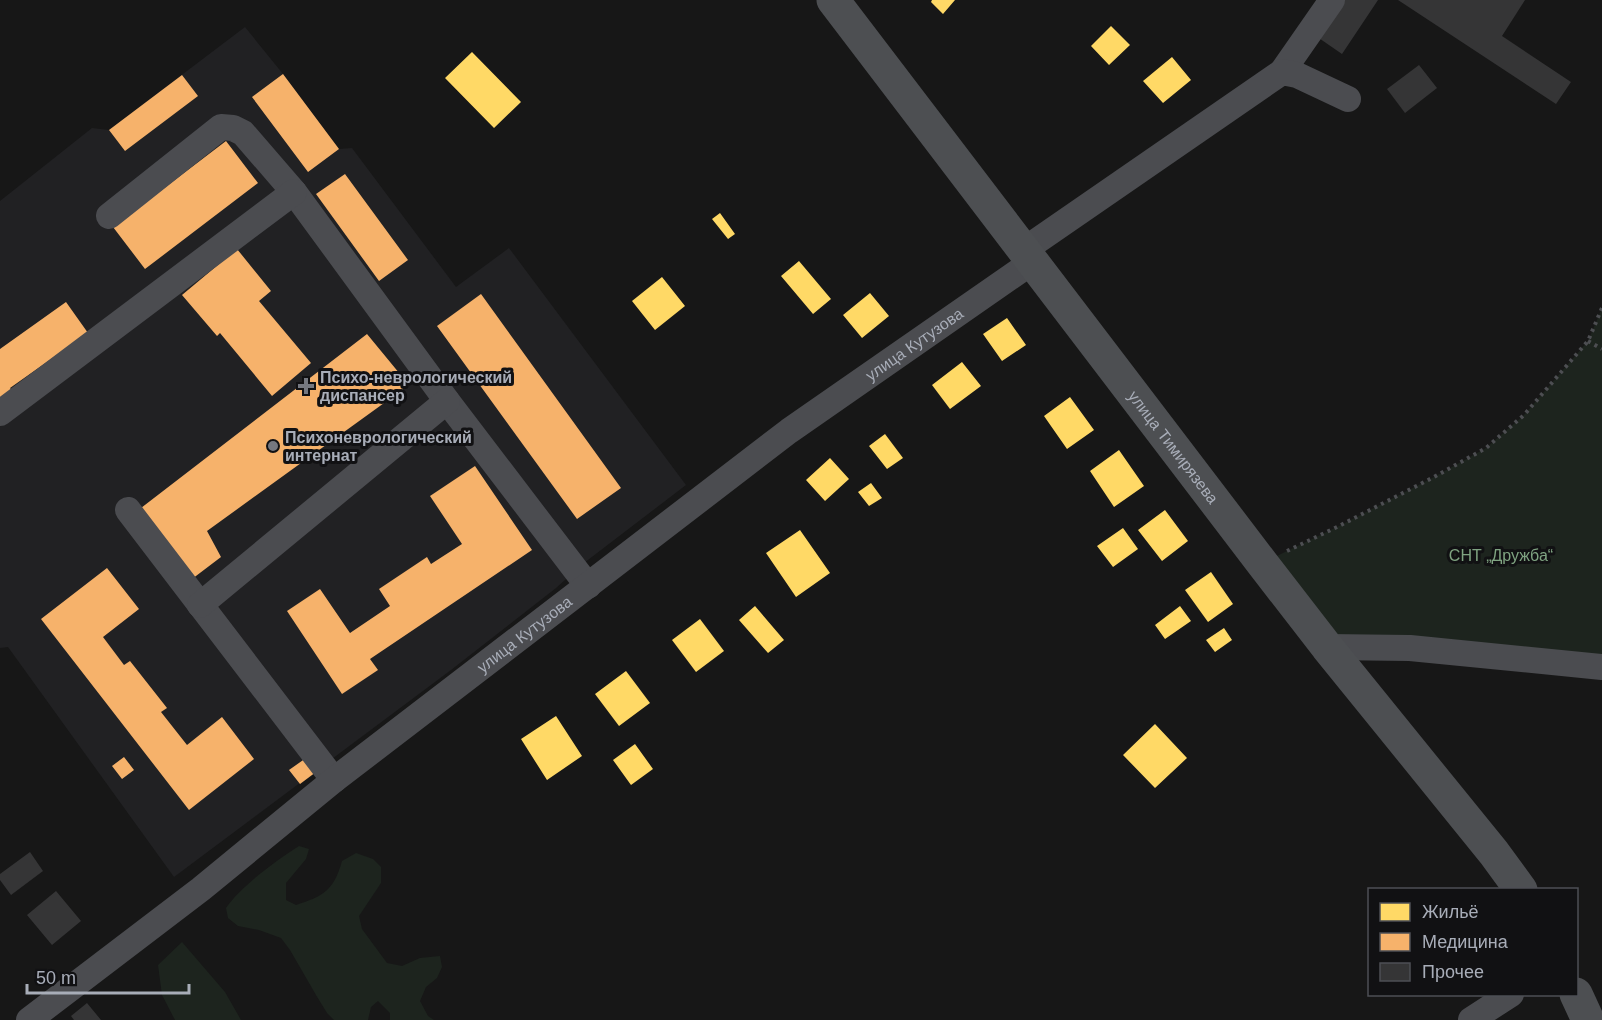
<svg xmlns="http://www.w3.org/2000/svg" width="1602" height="1020" viewBox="0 0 1602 1020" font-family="Arial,sans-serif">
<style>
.built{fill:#212123}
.green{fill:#1d241e}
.homes{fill:#ffd966}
.health{fill:#f6b26b}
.building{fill:#353536}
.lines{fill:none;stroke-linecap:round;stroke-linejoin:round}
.path{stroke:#4d4e52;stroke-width:4;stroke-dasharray:3 4.5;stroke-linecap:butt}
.minor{stroke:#4b4c50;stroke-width:26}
.major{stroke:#4d4f52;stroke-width:33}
.poi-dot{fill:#757880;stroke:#111113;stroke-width:2}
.labels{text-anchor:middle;stroke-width:6;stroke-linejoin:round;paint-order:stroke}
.street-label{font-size:16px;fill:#a8adb8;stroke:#111113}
.poi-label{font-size:16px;font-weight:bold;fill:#a8adb8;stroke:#111113;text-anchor:start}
.park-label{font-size:16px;fill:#7fa381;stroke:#111113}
</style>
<rect width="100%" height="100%" fill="#171717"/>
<!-- built -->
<path class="built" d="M245 27 283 74 339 149 352 148 456 287 509 248 686 485 584 563 556 588 451 670 174 877 8 647 0 648V201L92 128 109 130Z"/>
<!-- green -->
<path class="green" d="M1602 308V667L1327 647 1262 563 1339 526 1434 477 1486 448 1524 415 1588 341Z
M299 846 309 849 306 859 286 883V900L296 905C324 896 334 890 342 861L356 853 373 859 381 867V883L359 916 362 929 387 963 402 966 420 958 440 956 442 967 437 978 426 987 420 1001 428 1016 434 1020H390V1013L378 1001 371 1007 368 1020H334L327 1013 316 995 290 950 281 938 259 930 238 926 228 918 226 908C241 886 277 860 299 846Z
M182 942 225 992 241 1020H175L162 995 158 965Z"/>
<!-- homes -->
<path class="homes" d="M932 0H955L943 14 931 2Z
M1111 26 1130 45 1109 65 1091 46Z
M472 52 521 102 494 128 445 78Z
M1172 57 1191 80 1163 103 1143 81Z
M720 213 735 234 728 239 712 219Z
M799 261 831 299 813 314 781 276Z
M662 277 685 306 655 330 632 301Z
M870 293 889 316 862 338 843 315Z
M1007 318 1026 345 1002 361 983 334Z
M962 362 981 386 950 409 932 385Z
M1070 397 1094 430 1067 449 1044 416Z
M885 434 903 458 887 469 869 446Z
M1119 450 1144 486 1114 507 1090 471Z
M830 458 849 479 825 501 806 480Z
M871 483 882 498 869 506 858 492Z
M1165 510 1188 541 1162 561 1138 530Z
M1123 528 1138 549 1113 567 1097 546Z
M800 530 830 573 796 597 766 553Z
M1211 572 1233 604 1208 622 1185 590Z
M755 606 784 640 768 653 739 620Z
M1180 606 1191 621 1165 639 1155 625Z
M700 619 724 651 696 672 672 640Z
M1224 628 1232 640 1215 652 1206 640Z
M626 671 650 703 619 726 595 694Z
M556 716 582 756 547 780 521 739Z
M1155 724 1187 758 1155 788 1123 755Z
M635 744 653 769 631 785 613 760Z"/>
<!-- health -->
<path class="health" d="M283 74 339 149 308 172 252 97Z
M182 75 198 96 125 151 109 130Z
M226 141 258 183 145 269 113 227Z
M345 174 408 260 379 281 316 194Z
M237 249 271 291 259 301 311 363 272 396 220 333 217 336 182 295Z
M481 294 621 488 577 519 437 326Z
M66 302 88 333 10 388 17 397 0 409V349Z
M367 334 409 385 207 531 221 557 192 579 141 508Z
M475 466 532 550 370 659 378 670 342 694 287 611 320 589 350 633 390 606 379 589 427 557 431 564 462 544 430 496Z
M107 568 139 609 103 637 124 665 130 661 167 708 161 712 187 745 222 717 254 759 189 810 41 619Z
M124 757 134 770 122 779 112 766Z
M306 758 316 772 300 784 289 770Z"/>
<!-- building -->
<path class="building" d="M1336 0H1378L1342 54 1313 34Z
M1398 0H1525L1502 36 1571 82 1556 104Z
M1419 65 1437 88 1405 113 1387 89Z
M30 852 43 871 11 895 0 880V874Z
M56 891 81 921 52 945 27 915Z
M87 1003 101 1020H74L71 1016Z"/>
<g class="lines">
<!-- path -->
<path class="path" d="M1588 341 1602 349
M1287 551 1339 526 1434 477 1486 448 1524 415 1588 341 1602 308"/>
<!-- minor -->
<g class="minor">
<path d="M1282 72 1332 0"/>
<path d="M109 216 221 127 233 128 243 133 294 192 447 401 588 586"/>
<path d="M1024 250 1282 72 1297 75 1348 99"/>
<path d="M0 413 294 192"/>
<path d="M128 510 334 780"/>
<path d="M200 605 447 401"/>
<path d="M1327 647 1410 648 1602 667"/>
<path id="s1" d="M29 1020 201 889 334 780 789 431 1032 262"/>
<path d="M1471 1020 1511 994"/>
</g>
<!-- major -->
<g class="major">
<path id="s2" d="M833 0 1262 563 1327 647 1494 853 1521 890"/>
<path d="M1576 994 1588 1020"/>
</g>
</g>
<!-- markers -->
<g class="poi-dot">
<path d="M303 377h6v6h6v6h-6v6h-6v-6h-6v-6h6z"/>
<circle cx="273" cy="446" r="6"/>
</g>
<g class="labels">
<!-- street labels -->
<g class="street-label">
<text dy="6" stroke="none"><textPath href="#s1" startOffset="1114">улица Кутузова</textPath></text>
<text dy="6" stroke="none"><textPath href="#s2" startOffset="562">улица Тимирязева</textPath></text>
<text dy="6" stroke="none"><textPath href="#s1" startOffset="628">улица Кутузова</textPath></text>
</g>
<!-- poi labels -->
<g class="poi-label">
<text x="320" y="383">Психо-неврологический<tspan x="320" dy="18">диспансер</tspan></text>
<text x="285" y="443">Психоневрологический<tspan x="285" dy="18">интернат</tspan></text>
</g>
<!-- park labels -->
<g class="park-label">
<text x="1501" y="561">СНТ „Дружба“</text>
</g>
</g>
<!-- legend -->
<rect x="1368" y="888" width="210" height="108" fill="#111113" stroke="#4d4f55" stroke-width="1.5"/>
<rect x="1380" y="903" width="30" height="18" fill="#ffd966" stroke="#4d4f55" stroke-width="1.5"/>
<text x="1422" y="918" font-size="18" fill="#a8adb8">Жильё</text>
<rect x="1380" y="933" width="30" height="18" fill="#f6b26b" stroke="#4d4f55" stroke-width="1.5"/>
<text x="1422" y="948" font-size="18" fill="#a8adb8">Медицина</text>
<rect x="1380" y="963" width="30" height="18" fill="#353536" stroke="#4d4f55" stroke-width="1.5"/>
<text x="1422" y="978" font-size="18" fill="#a8adb8">Прочее</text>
<!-- scale -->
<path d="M27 984v9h162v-9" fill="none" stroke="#a8adb8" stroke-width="3"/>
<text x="36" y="984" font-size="18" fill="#a8adb8" stroke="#111113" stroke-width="4.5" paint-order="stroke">50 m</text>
</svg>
